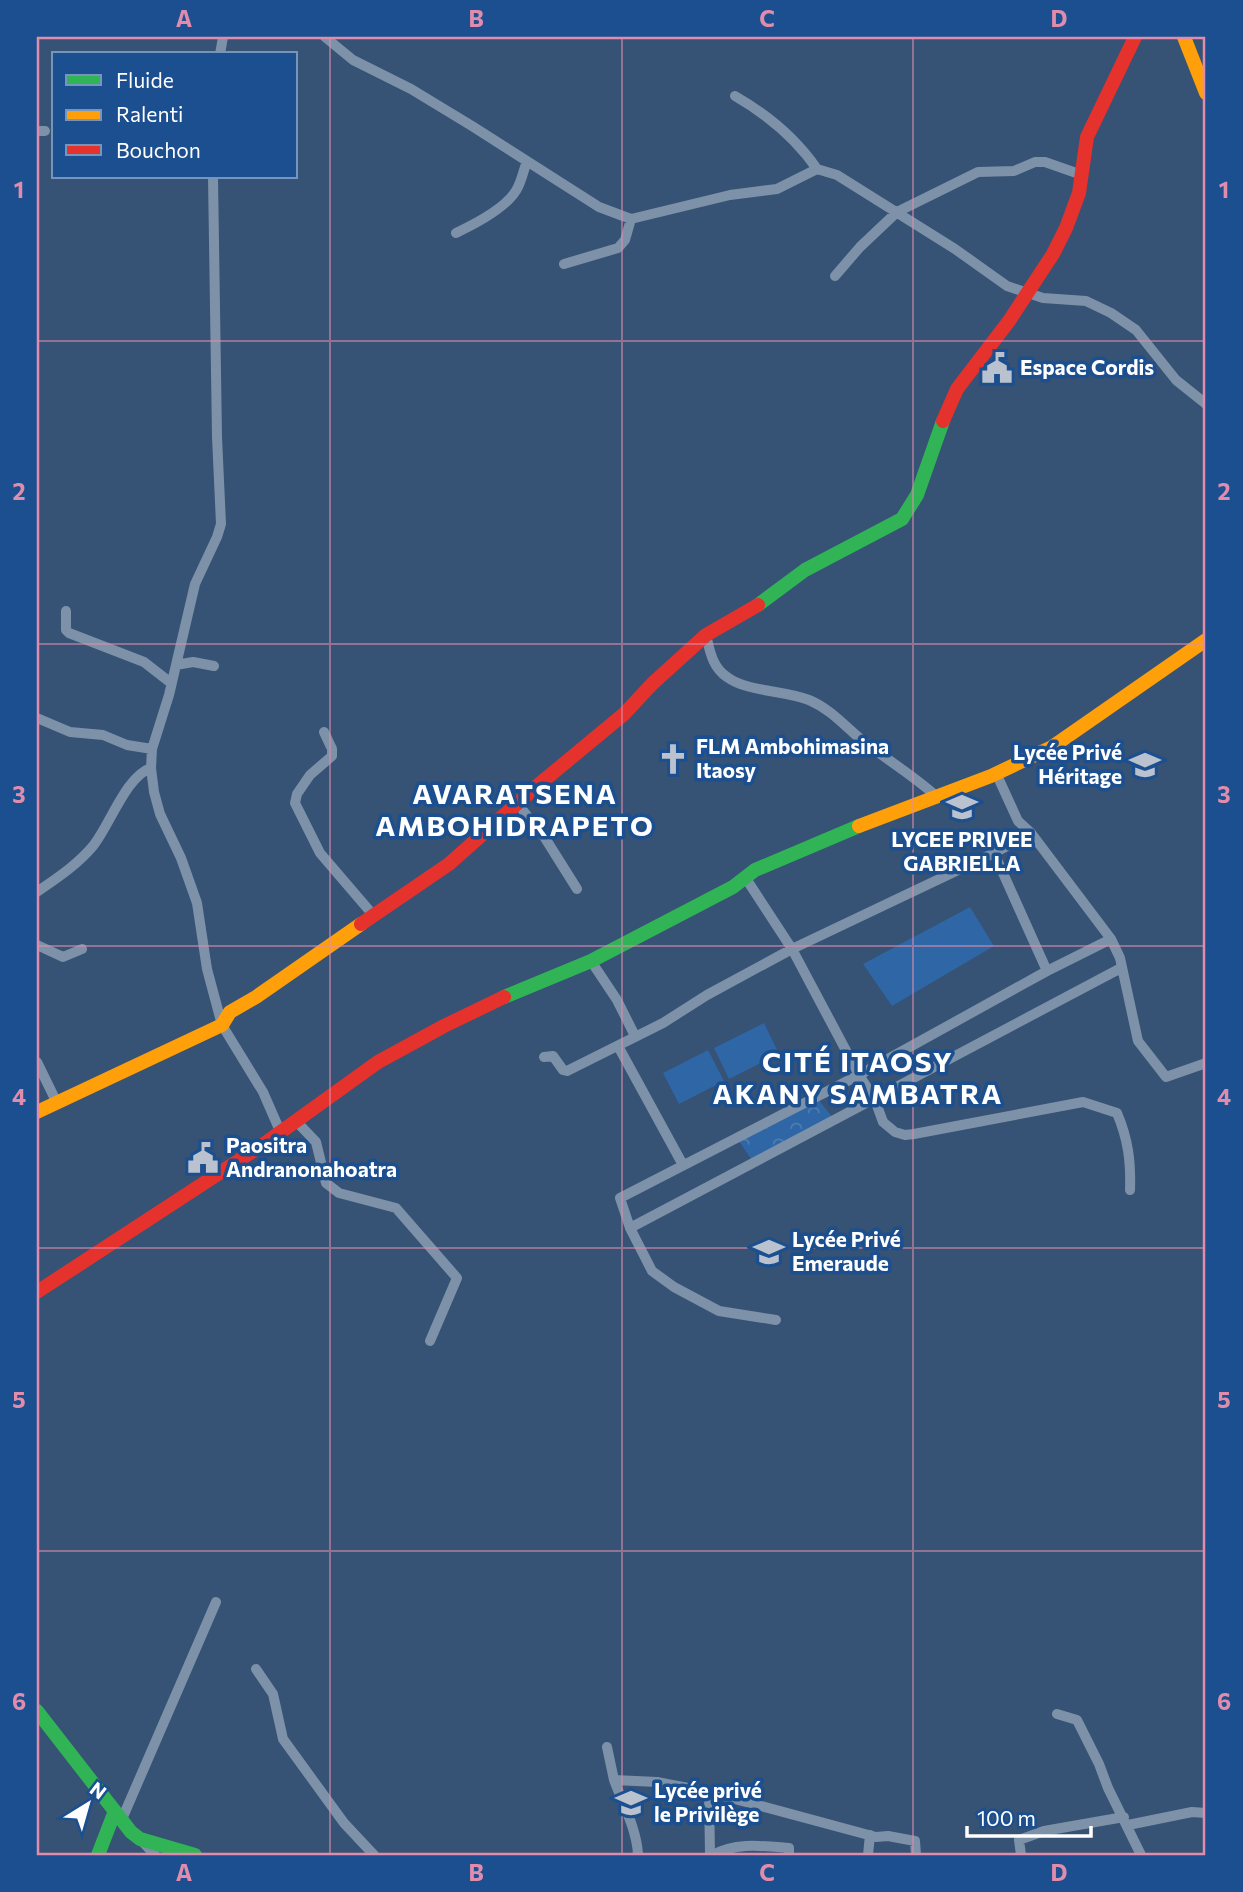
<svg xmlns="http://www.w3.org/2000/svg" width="1243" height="1892" viewBox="0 0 1243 1892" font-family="Commissioner,sans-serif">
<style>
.green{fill:#2f66a5}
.forest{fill:url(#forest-crowns)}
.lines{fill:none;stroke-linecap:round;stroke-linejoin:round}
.street{stroke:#7d92a8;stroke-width:10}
.fast{stroke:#30b455;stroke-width:14}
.slow{stroke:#ff9f0a;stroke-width:14}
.jam{stroke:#e5322d;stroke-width:14}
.grid{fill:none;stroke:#e08cad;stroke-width:2;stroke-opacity:0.55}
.labels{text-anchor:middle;stroke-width:7;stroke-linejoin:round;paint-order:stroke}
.poi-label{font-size:21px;font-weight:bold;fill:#fff;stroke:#1b4f8f;text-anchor:start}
.district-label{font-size:28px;font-weight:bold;letter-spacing:2px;fill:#fff;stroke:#1b4f8f}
.neatline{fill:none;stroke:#e08cad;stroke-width:2.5}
.grid-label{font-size:23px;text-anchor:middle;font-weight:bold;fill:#e08cad}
</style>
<defs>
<pattern id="forest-crowns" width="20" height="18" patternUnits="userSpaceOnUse" patternTransform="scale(1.75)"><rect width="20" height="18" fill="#2f66a5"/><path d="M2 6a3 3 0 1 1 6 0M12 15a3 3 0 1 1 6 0" fill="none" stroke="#4e7db2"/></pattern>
</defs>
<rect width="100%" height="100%" fill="#365274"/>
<!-- green -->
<path class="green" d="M970 907 994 946 892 1006 863 964Z
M764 1023 779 1054 729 1079 714 1048Z
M708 1050 724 1081 679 1104 663 1073Z"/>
<!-- forest -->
<path class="forest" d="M817 1098 834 1119 753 1162 739 1141Z"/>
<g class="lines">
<!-- street -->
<path class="street" d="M325 37 353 60 411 89 472 126 599 207 631 219 730 195 777 189 817 169 837 175 955 249 1007 286 1043 298 1086 301 1111 313 1136 330 1176 380 1206 404
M220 54 223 37
M735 96C768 115 795 137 817 169
M37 131H45
M213 177 217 437 221 524 217 537 195 584 169 695 152 749 151 768 154 792 160 814 181 858 197 903 207 969 222 1025 263 1092 280 1131
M456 233C475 224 509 207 518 187 522 179 524 169 527 161
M564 264 618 248 625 240 631 219
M835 276 860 247 897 212 978 172 1014 171 1035 162H1045L1082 175
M66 611V630L69 633 144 662 171 683
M706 635C710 651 712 667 727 677 747 692 784 690 809 700 835 711 849 732 872 748 894 764 916 778 936 796
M176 665 193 662 214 666
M37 718 70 732 103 735 127 745 152 749
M324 732 332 749V756L310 775 297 794 295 803 320 853 374 916
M996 773 1018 821 1031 833 1111 939 1120 958 1138 1041 1166 1077 1206 1063
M517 803 545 838 577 889
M994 853 1047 971
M745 877 792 949 859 1075 875 1100 883 1122 895 1132 905 1135 914 1134 1083 1102 1117 1113C1128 1139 1131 1161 1130 1190
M37 892C57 878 77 865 93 846 110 825 126 776 151 768
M37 945 63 957 82 949
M591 961 617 1000 635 1036
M618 1046 683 1165
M544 1057 553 1056 563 1070 567 1071 663 1023 707 995 792 949 994 853 1031 833
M37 1062 57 1103
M295 1120 316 1142 326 1183 339 1193 396 1208 457 1278 430 1341
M630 1228 1121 968
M776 1320 719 1311 674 1287 652 1271 630 1228 620 1198 859 1075 1047 971 1111 939
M256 1669 273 1694 283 1739 344 1823 374 1855
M1057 1714 1077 1720 1099 1764 1108 1788 1141 1855
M607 1747 614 1780 657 1782 709 1792 876 1837 888 1836 915 1841 916 1855
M614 1780C623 1804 637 1830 638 1855
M709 1792 710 1855
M122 1819 216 1602
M1128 1825 1192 1812 1206 1813
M141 1840 155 1855
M713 1855C736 1842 763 1846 789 1848V1855
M868 1855 870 1835
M1021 1855 1019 1840 1044 1831 1124 1817"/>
<!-- fast -->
<path class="fast" d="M758 605 805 570 902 519 917 495 943 421
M504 997 591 961 733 887 755 870 859 826
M37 1711 131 1832 140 1839 195 1855
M98 1855 115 1811"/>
<!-- slow -->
<path class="slow" d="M1184 37 1206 93
M859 826 991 776 1052 747 1206 640
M37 1112 222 1025 230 1012 256 997 361 924"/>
<!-- jam -->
<path class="jam" d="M943 421 957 389 1009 321 1053 254 1066 228 1079 193 1087 137 1135 37
M361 924 449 864 537 786 624 714 653 683 706 635 758 605
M37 1292 264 1144 378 1062 444 1026 504 997"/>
</g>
<!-- grid -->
<path class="grid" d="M330 37V1855M622 37V1855M913 37V1855M37 341H1206M37 644H1206M37 946H1206M37 1248H1206M37 1551H1206"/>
<!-- icons -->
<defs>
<symbol id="civic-bare" viewBox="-9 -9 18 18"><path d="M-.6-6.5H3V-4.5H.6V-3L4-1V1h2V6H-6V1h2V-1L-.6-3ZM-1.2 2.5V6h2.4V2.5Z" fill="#b9c2ce" stroke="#1b4f8f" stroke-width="2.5" paint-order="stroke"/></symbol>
<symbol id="church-bare" viewBox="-9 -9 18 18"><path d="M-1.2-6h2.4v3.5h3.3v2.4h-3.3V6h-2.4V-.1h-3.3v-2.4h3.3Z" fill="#b9c2ce" stroke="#1b4f8f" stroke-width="2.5" paint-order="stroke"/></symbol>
<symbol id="school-bare" viewBox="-9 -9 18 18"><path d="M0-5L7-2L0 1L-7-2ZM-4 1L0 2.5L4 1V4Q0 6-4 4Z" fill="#b9c2ce" stroke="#1b4f8f" stroke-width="2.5" paint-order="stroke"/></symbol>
</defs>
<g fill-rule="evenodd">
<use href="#civic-bare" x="975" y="346" width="44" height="44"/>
<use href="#church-bare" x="651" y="737" width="44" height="44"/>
<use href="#school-bare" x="1123" y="743" width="44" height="44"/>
<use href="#school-bare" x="940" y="785" width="44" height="44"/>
<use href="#civic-bare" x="181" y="1136" width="44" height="44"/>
<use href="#school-bare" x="747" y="1230" width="44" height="44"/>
<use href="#school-bare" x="609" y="1781" width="44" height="44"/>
</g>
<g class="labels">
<!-- poi labels -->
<g class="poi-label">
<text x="1020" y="375">Espace Cordis</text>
<text x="696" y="754">FLM Ambohimasina<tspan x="696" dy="24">Itaosy</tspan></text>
<text x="1122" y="760" text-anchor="end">Lycée Privé<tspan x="1122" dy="24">Héritage</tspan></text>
<text x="962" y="847" text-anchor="middle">LYCEE PRIVEE<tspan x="962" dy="24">GABRIELLA</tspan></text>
<text x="226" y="1153">Paositra<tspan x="226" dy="24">Andranonahoatra</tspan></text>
<text x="792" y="1247">Lycée Privé<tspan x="792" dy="24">Emeraude</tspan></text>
<text x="654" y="1798">Lycée privé<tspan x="654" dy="24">le Privilège</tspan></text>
</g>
<!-- district labels -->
<g class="district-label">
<text x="515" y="804">AVARATSENA<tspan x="515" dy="32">AMBOHIDRAPETO</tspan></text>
<text x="858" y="1072">CITÉ ITAOSY<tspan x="858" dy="32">AKANY SAMBATRA</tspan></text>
</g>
</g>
<!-- border -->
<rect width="1243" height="1892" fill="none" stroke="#1b4f8f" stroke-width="77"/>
<!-- legend -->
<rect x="52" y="52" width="245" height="126" fill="#1b4f8f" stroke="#7695bc" stroke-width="2"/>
<rect x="66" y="75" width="35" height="10" fill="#30b455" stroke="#7695bc" stroke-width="2"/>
<text x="116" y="88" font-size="21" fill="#ffffff">Fluide</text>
<rect x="66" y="110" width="35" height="10" fill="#ff9f0a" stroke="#7695bc" stroke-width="2"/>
<text x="116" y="122" font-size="21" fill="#ffffff">Ralenti</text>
<rect x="66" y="145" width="35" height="10" fill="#e5322d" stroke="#7695bc" stroke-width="2"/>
<text x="116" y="158" font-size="21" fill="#ffffff">Bouchon</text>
<!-- north arrow -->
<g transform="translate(88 1804) rotate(37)" stroke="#1b4f8f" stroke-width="5" paint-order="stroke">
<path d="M0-5L12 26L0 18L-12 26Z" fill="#ffffff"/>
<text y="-10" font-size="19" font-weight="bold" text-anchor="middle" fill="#ffffff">N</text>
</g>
<!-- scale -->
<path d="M967 1826v10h124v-10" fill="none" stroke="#ffffff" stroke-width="3.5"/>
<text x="977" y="1826" font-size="21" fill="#ffffff" stroke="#1b4f8f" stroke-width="5" paint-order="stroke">100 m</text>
<rect x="38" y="38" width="1166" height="1816" class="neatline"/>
<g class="grid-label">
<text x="184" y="27">A</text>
<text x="476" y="27">B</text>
<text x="767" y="27">C</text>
<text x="1059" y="27">D</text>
<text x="19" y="198">1</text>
<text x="1224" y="198">1</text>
<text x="19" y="500">2</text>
<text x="1224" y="500">2</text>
<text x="19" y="803">3</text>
<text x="1224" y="803">3</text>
<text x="19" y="1105">4</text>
<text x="1224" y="1105">4</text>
<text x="19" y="1408">5</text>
<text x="1224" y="1408">5</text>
<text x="19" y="1710">6</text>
<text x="1224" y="1710">6</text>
<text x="184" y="1881">A</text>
<text x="476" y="1881">B</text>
<text x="767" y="1881">C</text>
<text x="1059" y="1881">D</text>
</g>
</svg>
